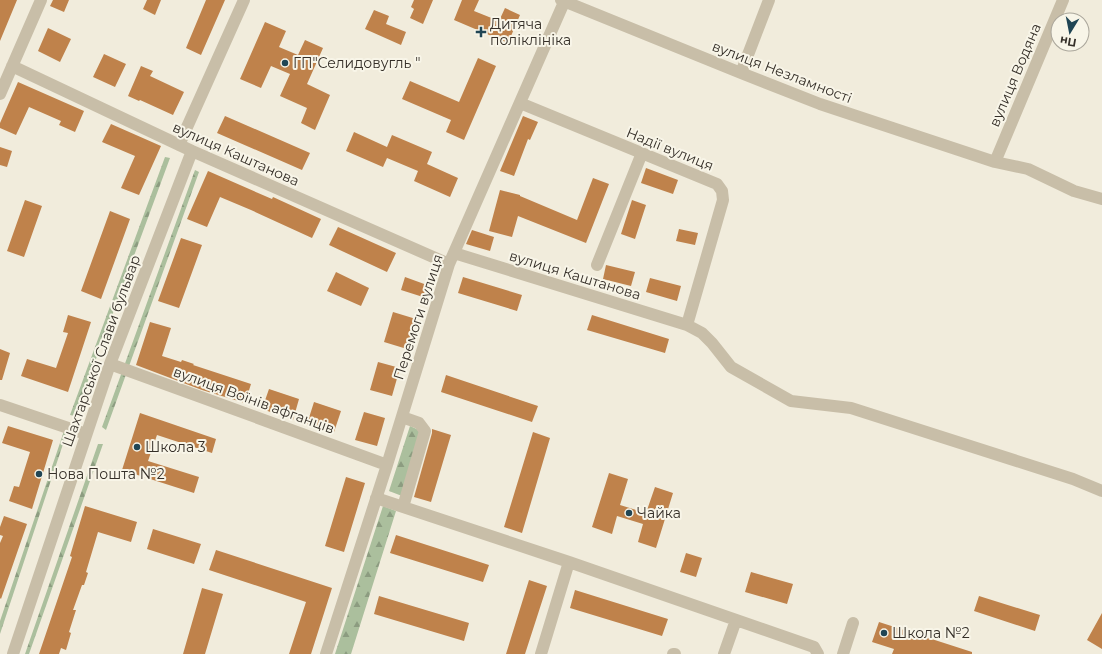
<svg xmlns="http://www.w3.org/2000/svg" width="1102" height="654" viewBox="0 0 1102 654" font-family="Montserrat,sans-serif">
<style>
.forest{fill:url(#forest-firs)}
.building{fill:#bf824b}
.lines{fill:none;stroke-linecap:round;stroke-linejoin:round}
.minor{stroke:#c8bea8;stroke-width:12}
.poi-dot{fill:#204554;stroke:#f8f5e8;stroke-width:1.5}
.labels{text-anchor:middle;stroke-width:4;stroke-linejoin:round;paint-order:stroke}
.poi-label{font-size:14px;fill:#352f28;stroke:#f8f5e8;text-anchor:start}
.street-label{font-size:14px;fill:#352f28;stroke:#f8f5e8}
</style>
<defs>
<pattern id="forest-firs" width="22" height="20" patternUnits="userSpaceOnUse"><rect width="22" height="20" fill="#abbf9d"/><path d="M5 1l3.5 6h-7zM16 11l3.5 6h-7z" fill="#8c9c80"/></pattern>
</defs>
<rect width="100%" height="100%" fill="#f1ecdc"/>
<!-- forest -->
<path class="forest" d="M165 157 170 158 75 416 70 415Z
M195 170 199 172 106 430 102 427Z
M410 426 421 431 402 496 389 491Z
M65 428 68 429 0 634V621Z
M98 444H103L29 654H25Z
M383 506 396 511 351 654H335Z"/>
<!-- building -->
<path class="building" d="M0 0H17L0 41Z
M53 0H69L64 12 50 6Z
M147 0H161L155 15 143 9Z
M206 0H225L201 55 186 48Z
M414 0H433L423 24 410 18 414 9 411 7Z
M462 0H479L474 11 499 21 505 8 520 15 508 43 454 20Z
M374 10 389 16 386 24 406 32 401 45 365 29Z
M265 22 286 31 279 47 298 55 305 40 323 48 307 84 330 95 315 130 301 123 307 108 280 96 290 74 271 66 261 88 240 79Z
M48 28 71 39 60 62 38 51Z
M104 54 126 64 115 87 93 77Z
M478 58 496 66 464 140 446 132 451 120 402 99 410 81 459 102Z
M141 66 153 71 150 76 184 92 173 115 140 100 139 101 128 96Z
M18 82 84 111 75 132 59 125 61 121 29 107 16 135 0 128V123Z
M225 116 310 153 302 170 217 133Z
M523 116 538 122 530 140 528 139 514 176 500 171Z
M111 124 161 146 139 195 121 188 135 156 102 142Z
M354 132 387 147 392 135 432 152 427 164 458 178 450 197 414 181 418 171 387 158 383 167 346 151Z
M0 147 12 151 7 167 0 165Z
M646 168 678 180 673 194 641 183Z
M208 171 272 199 273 197 321 219 312 238 251 210 220 197 207 227 187 219Z
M593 178 609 184 586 243 518 216 512 237 489 231 500 190 520 195V196L577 220Z
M25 200 42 206 24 257 7 251Z
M632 200 646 205 635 239 621 234Z
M110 211 130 219 101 299 81 291Z
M338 227 396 253 387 272 329 245Z
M679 229 698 233 695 245 676 241Z
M472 230 494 237 490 251 466 244Z
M181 238 202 245 179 308 158 301Z
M606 265 635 272 631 286 603 279Z
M336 272 369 288 361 306 327 291Z
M405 277 427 285 423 297 401 290Z
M463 277 522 295 517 311 458 293Z
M650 278 681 286 677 301 646 292Z
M393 312 416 319 407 349 384 342Z
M68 315 91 322 68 392 21 376 27 359 56 368 68 333 63 332Z
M592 315 669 339 665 353 587 330Z
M150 322 171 328 162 356 181 362 182 360 194 364 193 365 251 384 245 403 202 390 136 365Z
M0 349 10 353 2 380H0Z
M378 362 400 368 392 396 370 390Z
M446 375 538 406 532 422 441 392Z
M269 389 299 399 293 420 262 409Z
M314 402 341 411 334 432 307 424Z
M364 412 385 418 377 446 355 440Z
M140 413 216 439 212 453 157 435 148 461 199 477 194 493 122 470Z
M8 426 53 440 32 509 9 501 14 486 19 487 30 452 2 443Z
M432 429 451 435 431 502 414 497 432 433Z
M533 432 550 438 522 533 504 527Z
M609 473 628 479 620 505 646 513 655 487 673 493 656 548 638 542 643 524 617 516 612 534 592 527Z
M346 477 365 483 344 552 325 546Z
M85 506 137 522 131 542 98 532 86 572 88 573 84 585H82L73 610H76L69 632 71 633 66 650 61 648 59 654H39L72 557 70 556Z
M4 516 27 524 1 599 0 598V543L3 536 0 535V527Z
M153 529 201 544 194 564 147 549Z
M396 535 489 565 483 582 390 553Z
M216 550 332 588 311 654H289L306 602 209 570Z
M686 553 702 558 696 577 680 572Z
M751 572 793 584 787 604 745 592Z
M529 580 547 586 525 654H506Z
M202 588 223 594 205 654H183Z
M575 590 668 619 662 636 570 608Z
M379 596 469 623 464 641 374 614Z
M979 596 1040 615 1035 631 974 611Z
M1102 613V649L1087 640Z
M879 622 972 652V654H892L894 649 872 642Z"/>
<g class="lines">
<!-- minor -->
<path class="minor" d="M561 0 741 73 820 104 995 162 1028 169 1074 191 1102 199
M12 66 192 151 449 264
M741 73 769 0
M0 94 41 0
M520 103 717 184 722 191 723 200 687 325
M179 145 244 0
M995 162 1063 0
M454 253 687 325 702 333 712 343 731 367 791 401 851 408 1073 479 1102 491
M597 265 642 153
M110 364 387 465
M0 405 86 434
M402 417 419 423 425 431 403 507
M376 498 569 562 814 647 818 654
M13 654 110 364 192 151
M326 654 387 465 449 264 565 0
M541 654 569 562
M673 654H675
M724 654 736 620
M843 654 853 623"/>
</g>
<!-- markers -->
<g class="poi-dot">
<path d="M479 26h4v4h4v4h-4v4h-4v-4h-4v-4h4z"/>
<circle cx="285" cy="63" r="4"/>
<circle cx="137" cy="447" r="4"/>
<circle cx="39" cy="474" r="4"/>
<circle cx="629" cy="513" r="4"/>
<circle cx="884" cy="633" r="4"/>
</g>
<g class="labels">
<!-- poi labels -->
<g class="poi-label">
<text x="490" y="29">Дитяча<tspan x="490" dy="16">поліклініка</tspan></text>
<text x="293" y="68">ГП"Селидовугль "</text>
<text x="145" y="452">Школа 3</text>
<text x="47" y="479">Нова Пошта №2</text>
<text x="637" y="518">Чайка</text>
<text x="892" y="638">Школа №2</text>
</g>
<!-- street labels -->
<g class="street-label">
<text transform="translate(782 72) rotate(21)" y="5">вулиця Незламності</text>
<text transform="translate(1015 75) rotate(-67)" y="5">вулиця Водяна</text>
<text transform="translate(670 149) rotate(22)" y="5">Надії вулиця</text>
<text transform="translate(236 154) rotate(24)" y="5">вулиця Каштанова</text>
<text transform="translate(575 275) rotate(17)" y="5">вулиця Каштанова</text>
<text transform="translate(418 317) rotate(-72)" y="5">Перемоги вулиця</text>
<text transform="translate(101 351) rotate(-70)" y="5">Шахтарської Слави бульвар</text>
<text transform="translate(254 400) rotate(20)" y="5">вулиця Воїнів афганців</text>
</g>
</g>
<!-- north arrow -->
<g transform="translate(1070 32) rotate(190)"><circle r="19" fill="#f8f5e8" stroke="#aaa69b"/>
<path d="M0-3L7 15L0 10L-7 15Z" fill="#204554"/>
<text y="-6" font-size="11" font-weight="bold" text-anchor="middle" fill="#352f28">Пн</text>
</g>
</svg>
